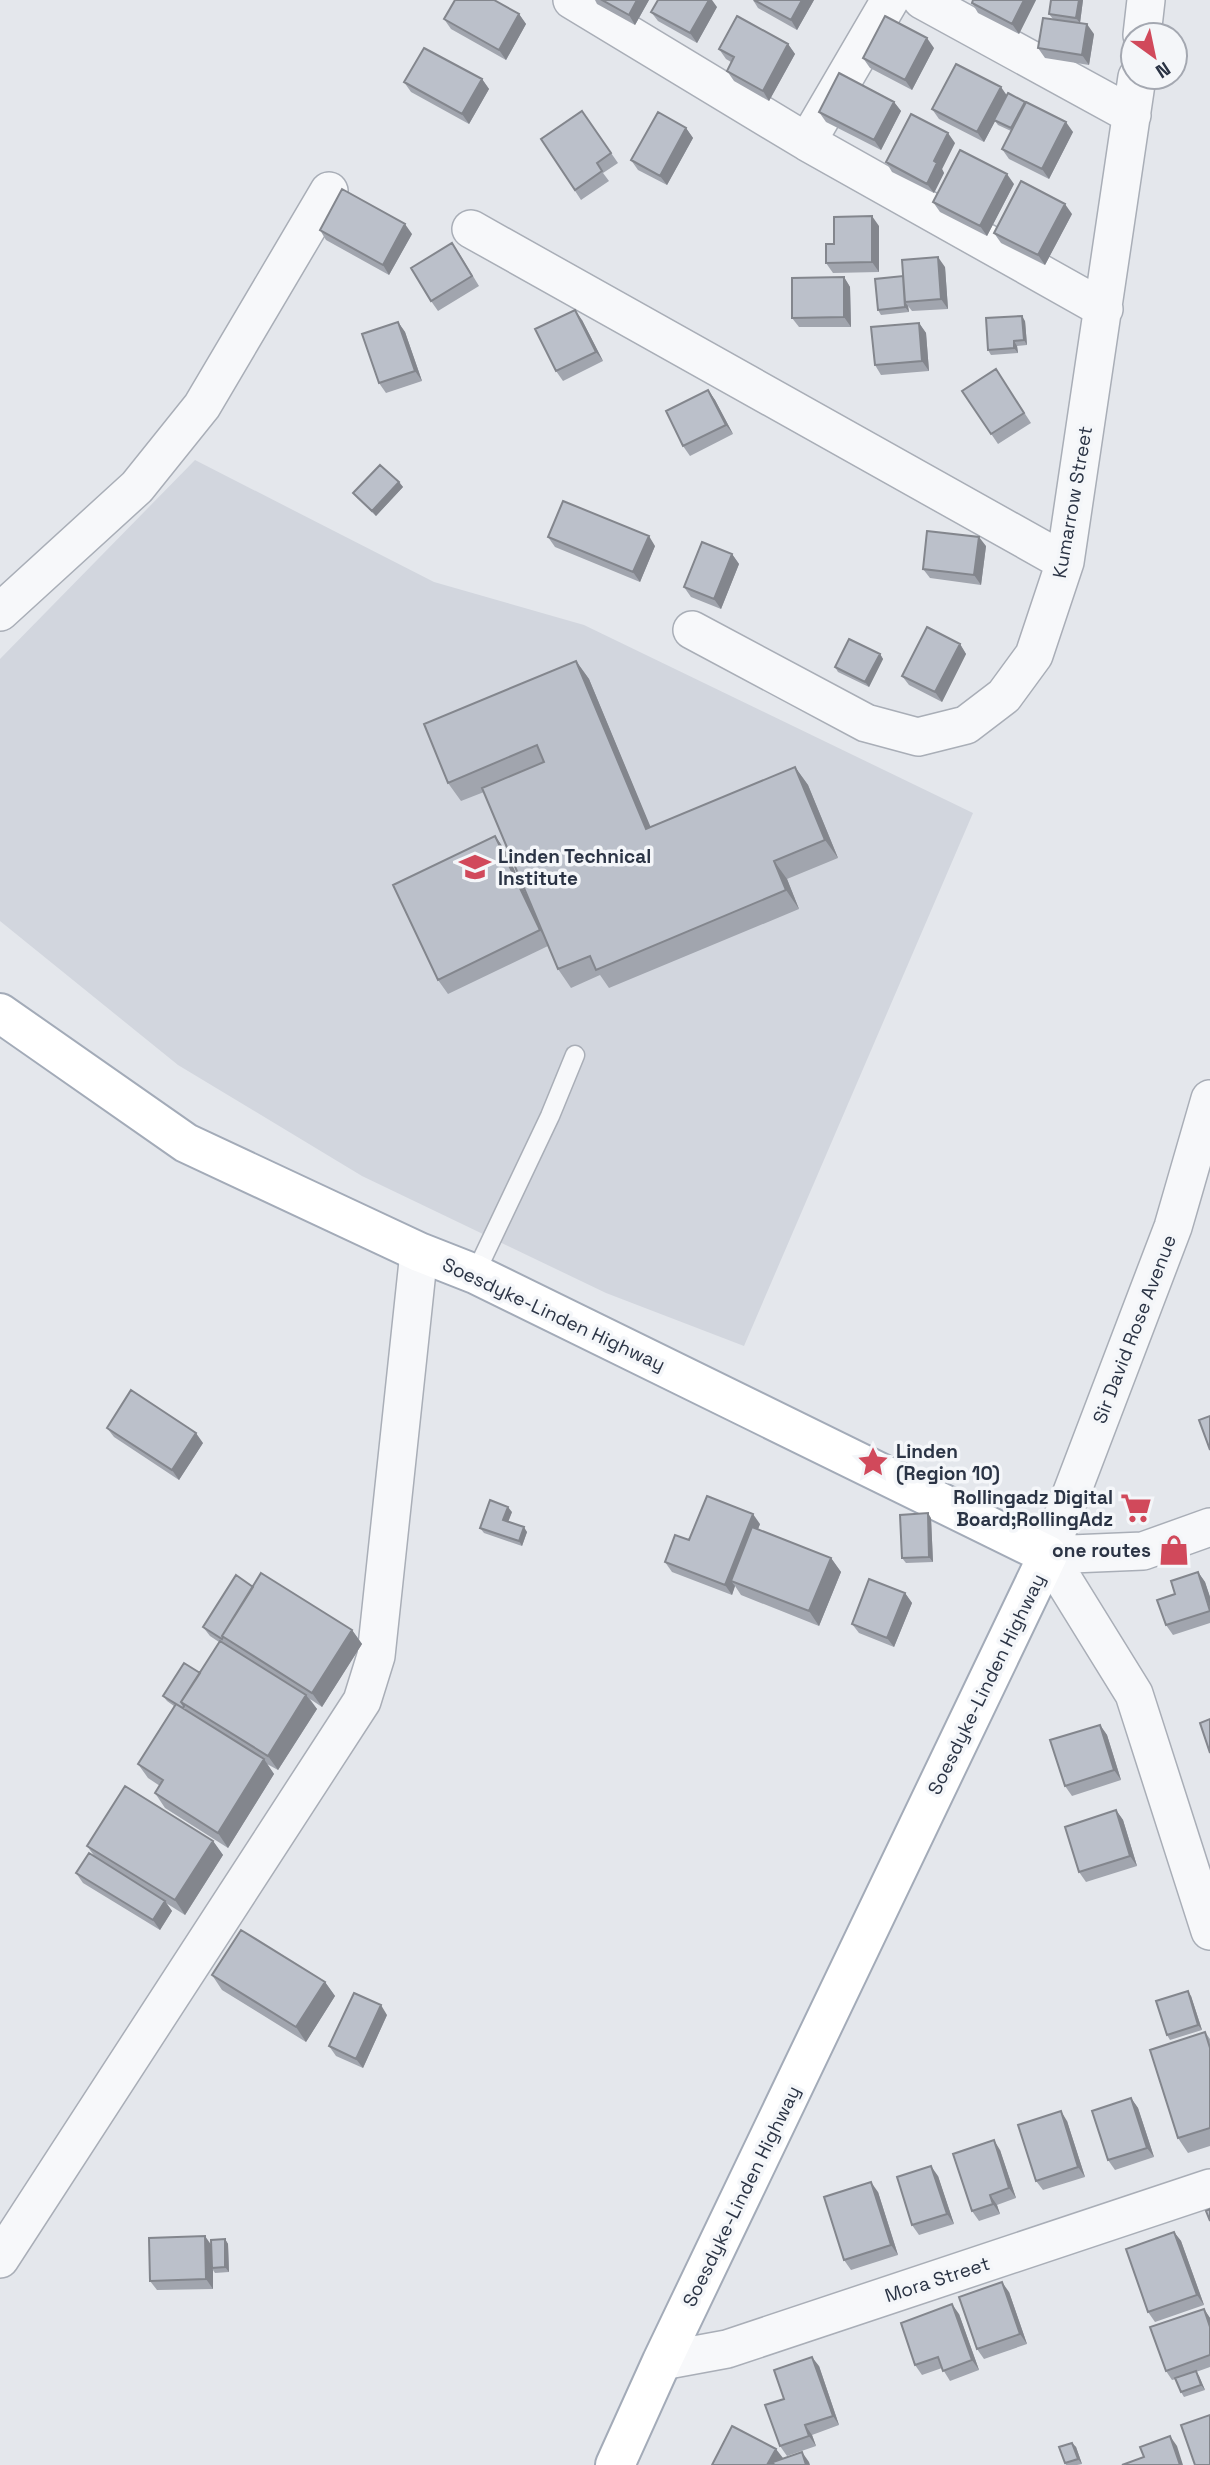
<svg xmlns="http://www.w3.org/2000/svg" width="1210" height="2465" viewBox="0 0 1210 2465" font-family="'Space Grotesk',sans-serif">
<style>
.built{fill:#d2d6de}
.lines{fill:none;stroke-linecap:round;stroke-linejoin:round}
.lane-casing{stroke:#a9aeb7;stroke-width:21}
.street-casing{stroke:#a9aeb7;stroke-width:40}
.primary-casing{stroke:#a3abb8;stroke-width:42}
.lane{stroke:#f7f8fa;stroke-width:18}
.street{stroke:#f7f8fa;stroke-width:37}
.primary{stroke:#fff;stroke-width:38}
.wall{fill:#a1a5ae}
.shaded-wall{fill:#83868d}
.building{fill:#bbc0ca;stroke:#83868d;stroke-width:2}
.labels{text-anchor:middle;stroke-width:7;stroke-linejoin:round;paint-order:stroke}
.street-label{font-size:19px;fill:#2b3445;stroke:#f4f6f9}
.poi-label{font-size:19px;font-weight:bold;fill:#2b3445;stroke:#f4f6f9;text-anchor:start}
</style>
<rect width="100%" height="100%" fill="#e4e7ec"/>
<!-- built -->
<path class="built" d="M195 460 434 582 584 625 973 813 744 1346 606 1293 362 1176 178 1065 0 921V659Z"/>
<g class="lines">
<defs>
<path id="lane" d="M475 1274 550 1116 575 1055"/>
<path id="street" d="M572 0 807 142 1104 309
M922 0 1132 115
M1142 35 1146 0
M807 142 890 0
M471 229 1065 562
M0 612 137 487 202 406 329 191
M692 630 866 723 918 737 966 725 1004 696 1034 655 1065 562 1137 77
M1048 1555 1173 1227 1210 1099
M1048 1555 1134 1694 1210 1931
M1048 1555 1143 1551 1210 1527
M0 2259 362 1701 376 1656 419 1252
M662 2361 727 2349 1210 2188"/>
<path id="primary" d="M0 1013 186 1143 419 1252 475 1274 1048 1555 662 2361 615 2465"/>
</defs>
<!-- lane casing -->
<use href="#lane" class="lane-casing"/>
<!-- street casing -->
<use href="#street" class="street-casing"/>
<!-- primary casing -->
<use href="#primary" class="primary-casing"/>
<!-- lane -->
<use href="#lane" class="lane"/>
<!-- street -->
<use href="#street" class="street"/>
<!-- primary -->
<use href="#primary" class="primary"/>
</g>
<!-- wall -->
<path class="wall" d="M595 0H649L635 25 597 4Z
M753 0H814L797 30 758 8Z
M973 0H1036L1019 34 978 13 972 3Z
M1083 0 1080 23 1053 19 1049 14Z
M717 7 697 43 658 21 651 12Z
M519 14 526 24 506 60 451 29 444 19Z
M1094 34 1089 65 1045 58 1038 48Z
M788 44 795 54 769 101 734 81 727 71 731 62 726 59 719 49Z
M934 48 912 90 870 68 863 58Z
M482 79 489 89 469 124 411 92 404 82Z
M1007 95 1026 103 1073 132 1049 179 1009 159 1002 149 1011 131 998 125 995 121 984 142 939 119 932 109Z
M894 102 901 111 881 150 826 122 819 112Z
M582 111 618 163 603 173 609 181 581 200 541 139Z
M686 128 693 138 667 185 638 170 631 160Z
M955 143 942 169 944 173 934 193 892 172 886 162Z
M1014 184 987 236 940 212 933 202Z
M1072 214 1045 265 1001 243 994 233Z
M879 226V272L833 273 826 263 834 244Z
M320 230 412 234 389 275 326 240Z
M459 253 479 286 438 311 431 301Z
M945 267 948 309 912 311 908 306 909 312 881 315 878 310 903 276Z
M844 277 850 287 851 327H799L792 318Z
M582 320 603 361 563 381 556 371Z
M1025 321 1027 345 1017 346 1018 353 991 355 988 350Z
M398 322 405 332 422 381 386 393 379 383Z
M919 323 926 333 929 371 881 375 875 365Z
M996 369 1031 423 998 444 962 391Z
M708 390 715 400 733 434 690 456 683 446Z
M399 482 403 487 376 516 357 498 353 493Z
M548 537 655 546 640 582 555 547Z
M986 546 981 585 930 578 923 569Z
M732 554 739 564 721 609 691 597 684 587Z
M960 644 966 654 942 702 909 685 902 676Z
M880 654 883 659 869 687 838 672 835 667Z
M576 661 589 679 650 827 795 767 808 785 838 858 787 879 799 909 609 988 600 975 571 988 558 969 548 946 448 994 438 980 495 836 505 850 528 899 484 792 461 801 448 783Z
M107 1428 203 1443 179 1480 114 1437Z
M512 1512 508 1521 527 1532 522 1546 484 1533 480 1528Z
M931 1518 933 1562 906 1563 902 1558Z
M760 1524 758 1529 831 1558 841 1572 819 1626 741 1595 735 1586 732 1595 672 1572 665 1562 689 1540Z
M1198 1572 1205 1582 1210 1597V1623L1173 1635 1166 1625 1175 1594Z
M253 1587 352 1630 362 1644 322 1707 310 1699 317 1709 278 1770 267 1764 274 1774 228 1848 165 1808 155 1793 160 1786 148 1778 138 1764 174 1706 167 1701 163 1696 200 1673 219 1642 210 1636 203 1627Z
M905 1593 912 1603 894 1647 859 1633 852 1624Z
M1100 1725 1107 1735 1121 1780 1072 1796 1065 1786Z
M1116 1810 1123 1820 1137 1866 1086 1882 1079 1872Z
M213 1841 223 1855 185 1915 166 1903 172 1911 160 1930 83 1883 76 1873 95 1857 87 1846Z
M212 1975 325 1982 335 1996 306 2042 222 1990Z
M1191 1996 1202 2030 1170 2040 1167 2035Z
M387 2015 363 2068 336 2056 329 2046Z
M1205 2032 1210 2039V2146L1188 2153 1178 2138Z
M1131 2098 1138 2108 1154 2157 1115 2170 1108 2160Z
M1067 2121 1085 2177 1043 2190 1036 2181Z
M1000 2150 1016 2198 997 2205 1000 2214 979 2221 972 2211Z
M938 2176 954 2224 919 2235 912 2225Z
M878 2192 898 2255 851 2270 844 2260Z
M1174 2232 1181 2241 1204 2305 1155 2322 1148 2312Z
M225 2239 228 2244 229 2272 215 2273 213 2270V2289L157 2290 150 2281 211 2244Z
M1009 2292 1027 2344 984 2359 977 2349Z
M1204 2309 1210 2318V2367L1196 2372 1199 2376 1205 2390 1184 2397 1181 2392 1176 2379 1172 2380 1166 2371Z
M959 2314 979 2370 950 2381 942 2368 922 2375 915 2365Z
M819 2366 839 2425 812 2435 816 2446 787 2456 780 2446 784 2399Z
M1072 2443 1076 2447 1082 2464 1077 2465H1066L1065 2463Z"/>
<!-- shaded-wall -->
<path class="shaded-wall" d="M637 0H649L635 25 629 15Z
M709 0H712L717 7 697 43 690 33Z
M802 0H814L797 30 791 20Z
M1024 0H1036L1019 34 1012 24Z
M1079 0H1083L1080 23 1076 18Z
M519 14 526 24 506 60 499 50Z
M1087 24 1094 34 1089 65 1082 55Z
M927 38 934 48 912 90 905 80Z
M788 44 795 54 769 101 763 91Z
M482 79 489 89 469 124 462 114Z
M1001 87 1008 97 984 142 977 132Z
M894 102 901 111 881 150 874 140Z
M1066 122 1073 132 1049 179 1042 169Z
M686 128 693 138 667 185 660 176Z
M948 133 955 143 942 169 944 173 934 193 927 184 934 161Z
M1007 174 1014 184 987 236 980 226Z
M1065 204 1072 214 1045 265 1038 255Z
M872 216 879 226V272L872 262Z
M405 224 412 234 389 275 383 265Z
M938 257 945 267 948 309 941 299Z
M903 276 905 302 908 306 909 312 905 307Z
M844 277 850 287 851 327 844 317Z
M575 310 582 320 603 361 596 352Z
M1022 316 1025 321 1027 345 1024 340Z
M398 322 405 332 422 381 415 371Z
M919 323 926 333 929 371 922 361Z
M1014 341 1017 346 1018 353 1014 348Z
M708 390 715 400 733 434 726 425Z
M399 482 403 487 376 516 372 511Z
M649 536 655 546 640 582 633 572Z
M979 537 986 546 981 585 974 575Z
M732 554 739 564 721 609 714 599Z
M960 644 966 654 942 702 935 692Z
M880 654 883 659 869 687 865 682Z
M576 661 589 679 659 847 646 829Z
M795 767 808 785 838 858 825 840Z
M495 836 505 850 550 945 540 930Z
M774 861 787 879 799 909 786 890Z
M196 1433 203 1443 179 1480 172 1470Z
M508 1507 512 1512 507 1525 503 1520Z
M928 1513 931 1518 933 1562 929 1557Z
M753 1514 760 1524 737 1583 731 1581 735 1586 732 1595 725 1585Z
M524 1527 527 1532 522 1546 519 1541Z
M831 1558 841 1572 819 1626 809 1611Z
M1198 1572 1205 1582 1210 1597V1608Z
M905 1593 912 1603 894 1647 887 1638Z
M352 1630 362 1644 322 1707 312 1693Z
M306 1695 317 1709 278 1770 268 1756Z
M1100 1725 1107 1735 1121 1780 1114 1770Z
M264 1759 274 1774 228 1848 218 1833Z
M1116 1810 1123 1820 1137 1866 1130 1856Z
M213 1841 223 1855 185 1915 175 1900Z
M165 1901 172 1911 160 1930 153 1920Z
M325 1982 335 1996 306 2042 296 2027Z
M1188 1991 1191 1996 1202 2030 1198 2025Z
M381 2005 387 2015 363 2068 356 2059Z
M1131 2098 1138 2108 1154 2157 1147 2148Z
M1061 2111 1067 2121 1085 2177 1078 2167Z
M994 2140 1000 2150 1016 2198 1009 2188Z
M931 2166 938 2176 954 2224 947 2214Z
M871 2182 878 2192 898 2255 891 2245Z
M990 2195 997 2205 1000 2214 993 2204Z
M1174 2232 1181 2241 1204 2305 1197 2295Z
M205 2236 212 2246V2268L213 2270V2289L206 2279Z
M225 2239 228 2244 229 2272 225 2267Z
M1002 2282 1009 2292 1027 2344 1020 2334Z
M952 2304 959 2314 979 2370 972 2360Z
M1204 2309 1210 2318V2327Z
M812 2357 819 2366 839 2425 833 2416Z
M1196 2371 1199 2376 1205 2390 1201 2385Z
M805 2425 812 2435 816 2446 809 2436Z
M1170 2436 1177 2446 1183 2465H1180Z
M1072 2443 1076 2447 1082 2464 1078 2459Z
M776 2449 783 2458 779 2465H767Z
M802 2452 809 2462 810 2465H806Z"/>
<!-- building -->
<path class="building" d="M455 0H494L519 14 499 50 444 19Z
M602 0H637L629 15Z
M658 0H709L690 33 651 12Z
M754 0H802L791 20Z
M973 0H1024L1012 24 972 3Z
M1051 0H1079L1076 18 1049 14Z
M737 16 788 44 763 91 727 71 734 57 719 49Z
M885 16 927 38 905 80 863 58Z
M1043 18 1087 24 1082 55 1038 48Z
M424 48 482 79 462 114 404 82Z
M956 64 1001 87 977 132 932 109Z
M839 73 894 102 874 140 819 112Z
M1008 93 1025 102 1011 128 994 120Z
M1026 102 1066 122 1042 169 1002 149Z
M582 111 611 153 597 163 602 171 575 190 541 139Z
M658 112 686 128 660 176 631 160Z
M911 114 948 133 934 161 937 163 927 184 886 162Z
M960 150 1007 174 980 226 933 202Z
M1021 181 1065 204 1038 255 994 233Z
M342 189 405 224 383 265 320 230Z
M872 216V262L826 263V244H834V217Z
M452 243 472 276 431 301 411 268Z
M938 257 941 299 905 302 902 260Z
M903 276 905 307 878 310 875 279Z
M844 277V317L792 318V278Z
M575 310 596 352 556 371 535 329Z
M1022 316 1024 340 1014 341V348L988 350 986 318Z
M398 322 415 371 379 383 362 334Z
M919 323 922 361 875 365 871 327Z
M996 369 1024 413 991 434 962 391Z
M708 390 726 425 683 446 666 411Z
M380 465 399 482 372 511 353 493Z
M563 501 649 536 633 572 548 537Z
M927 531 979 537 974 575 923 569Z
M702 542 732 554 714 599 684 587Z
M927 627 960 644 935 692 902 676Z
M849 639 880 654 865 682 835 667Z
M576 661 646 829 795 767 825 840 774 861 786 890 596 970 590 956 558 969 482 788 544 762 537 745 448 783 424 724Z
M495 836 540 930 438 980 393 885Z
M131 1390 196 1433 172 1470 107 1428Z
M1210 1416V1450L1199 1420Z
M707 1496 753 1514 725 1585 665 1562 675 1535 689 1540Z
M490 1500 508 1507 503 1520 524 1527 519 1541 480 1528Z
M928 1513 929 1557 902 1558 900 1515Z
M752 1527 831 1558 809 1611 731 1581Z
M1198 1572 1210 1611 1166 1625 1157 1600 1175 1594 1171 1581Z
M261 1573 352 1630 312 1693 222 1636Z
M236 1575 253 1587 222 1636 223 1637 222 1639 203 1627Z
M869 1579 905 1593 887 1638 852 1624Z
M220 1641 306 1695 268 1756 181 1702Z
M184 1663 200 1673 181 1702 184 1706 183 1708 163 1696Z
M176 1704 264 1759 218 1833 155 1793 163 1780 138 1764Z
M1210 1719V1753L1200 1723Z
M1100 1725 1114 1770 1065 1786 1050 1740Z
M125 1786 213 1841 175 1900 87 1846Z
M1116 1810 1130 1856 1079 1872 1065 1827Z
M89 1853 165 1901 153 1920 76 1873Z
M241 1930 325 1982 296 2027 212 1975Z
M1188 1991 1198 2025 1167 2035 1156 2001Z
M354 1993 381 2005 356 2059 329 2046Z
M1205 2032 1210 2048V2128L1178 2138 1150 2050Z
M1131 2098 1147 2148 1108 2160 1092 2111Z
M1061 2111 1078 2167 1036 2181 1018 2125Z
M994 2140 1009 2188 990 2195 993 2204 972 2211 953 2154Z
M931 2166 947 2214 912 2225 897 2177Z
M871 2182 891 2245 844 2260 824 2197Z
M1210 2209V2221L1206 2211Z
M1174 2232 1197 2295 1148 2312 1126 2249Z
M205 2236 206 2279 150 2281 149 2238Z
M225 2239V2267L212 2268 211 2240Z
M1002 2282 1020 2334 977 2349 959 2297Z
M952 2304 972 2360 943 2371 938 2357 915 2365 901 2323Z
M1204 2309 1210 2327V2355L1166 2371 1150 2327Z
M812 2357 833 2416 805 2425 809 2436 780 2446 765 2405 784 2399 774 2370Z
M1196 2371 1201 2385 1181 2392 1175 2378Z
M1210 2415V2465H1195L1181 2425Z
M732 2426 776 2449 767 2465H712Z
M1170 2436 1180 2465H1122L1144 2457 1140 2447Z
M1072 2443 1078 2459 1065 2463 1059 2447Z
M802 2452 806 2465H774L773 2462Z"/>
<!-- icons -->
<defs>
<symbol id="school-bare" viewBox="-9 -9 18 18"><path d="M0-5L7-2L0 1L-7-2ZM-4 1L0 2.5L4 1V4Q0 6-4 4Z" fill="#d1495b" stroke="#f4f6f9" stroke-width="2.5" paint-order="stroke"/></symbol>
<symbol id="sight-bare" viewBox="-9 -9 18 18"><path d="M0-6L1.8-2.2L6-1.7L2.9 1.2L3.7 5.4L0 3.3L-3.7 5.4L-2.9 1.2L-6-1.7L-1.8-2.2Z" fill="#d1495b" stroke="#f4f6f9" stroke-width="2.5" paint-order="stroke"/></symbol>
<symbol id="supermarket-bare" viewBox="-9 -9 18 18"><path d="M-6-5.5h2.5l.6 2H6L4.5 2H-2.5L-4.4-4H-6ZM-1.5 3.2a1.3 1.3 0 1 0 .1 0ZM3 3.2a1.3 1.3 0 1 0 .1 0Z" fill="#d1495b" stroke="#f4f6f9" stroke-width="2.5" paint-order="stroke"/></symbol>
<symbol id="shop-bare" viewBox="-9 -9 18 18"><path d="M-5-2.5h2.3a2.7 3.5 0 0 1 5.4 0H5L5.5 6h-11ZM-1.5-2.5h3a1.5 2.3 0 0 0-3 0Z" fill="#d1495b" stroke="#f4f6f9" stroke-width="2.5" paint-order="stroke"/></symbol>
</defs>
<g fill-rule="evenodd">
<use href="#school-bare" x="453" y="845" width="44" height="44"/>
<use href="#sight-bare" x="851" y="1440" width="44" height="44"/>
<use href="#supermarket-bare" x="1114" y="1486" width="44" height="44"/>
<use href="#shop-bare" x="1152" y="1528" width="44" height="44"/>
</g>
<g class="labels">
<!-- street labels -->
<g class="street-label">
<text transform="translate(1072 502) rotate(-80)" y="7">Kumarrow Street</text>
<text transform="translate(554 1314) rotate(25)" y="7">Soesdyke-Linden Highway</text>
<text transform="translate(1134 1329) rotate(-69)" y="7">Sir David Rose Avenue</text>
<text transform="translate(986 1684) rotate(-64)" y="7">Soesdyke-Linden Highway</text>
<text transform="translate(741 2196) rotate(-64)" y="7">Soesdyke-Linden Highway</text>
<text transform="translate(937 2279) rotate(-18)" y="7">Mora Street</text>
</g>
<!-- poi labels -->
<g class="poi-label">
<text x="498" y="863">Linden Technical<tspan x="498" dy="22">Institute</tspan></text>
<text x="896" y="1458">Linden<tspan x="896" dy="22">(Region 10)</tspan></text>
<text x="1113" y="1504" text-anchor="end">Rollingadz Digital<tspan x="1113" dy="22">Board;RollingAdz</tspan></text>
<text x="1151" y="1557" text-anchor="end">one routes</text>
</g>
</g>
<!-- north arrow -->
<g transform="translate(1154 56) rotate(147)"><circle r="33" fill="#f4f6f9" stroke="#a4a8b1" stroke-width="2"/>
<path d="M0-5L12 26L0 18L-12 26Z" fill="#d1495b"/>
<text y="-10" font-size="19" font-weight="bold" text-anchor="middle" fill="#2b3445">N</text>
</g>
</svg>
